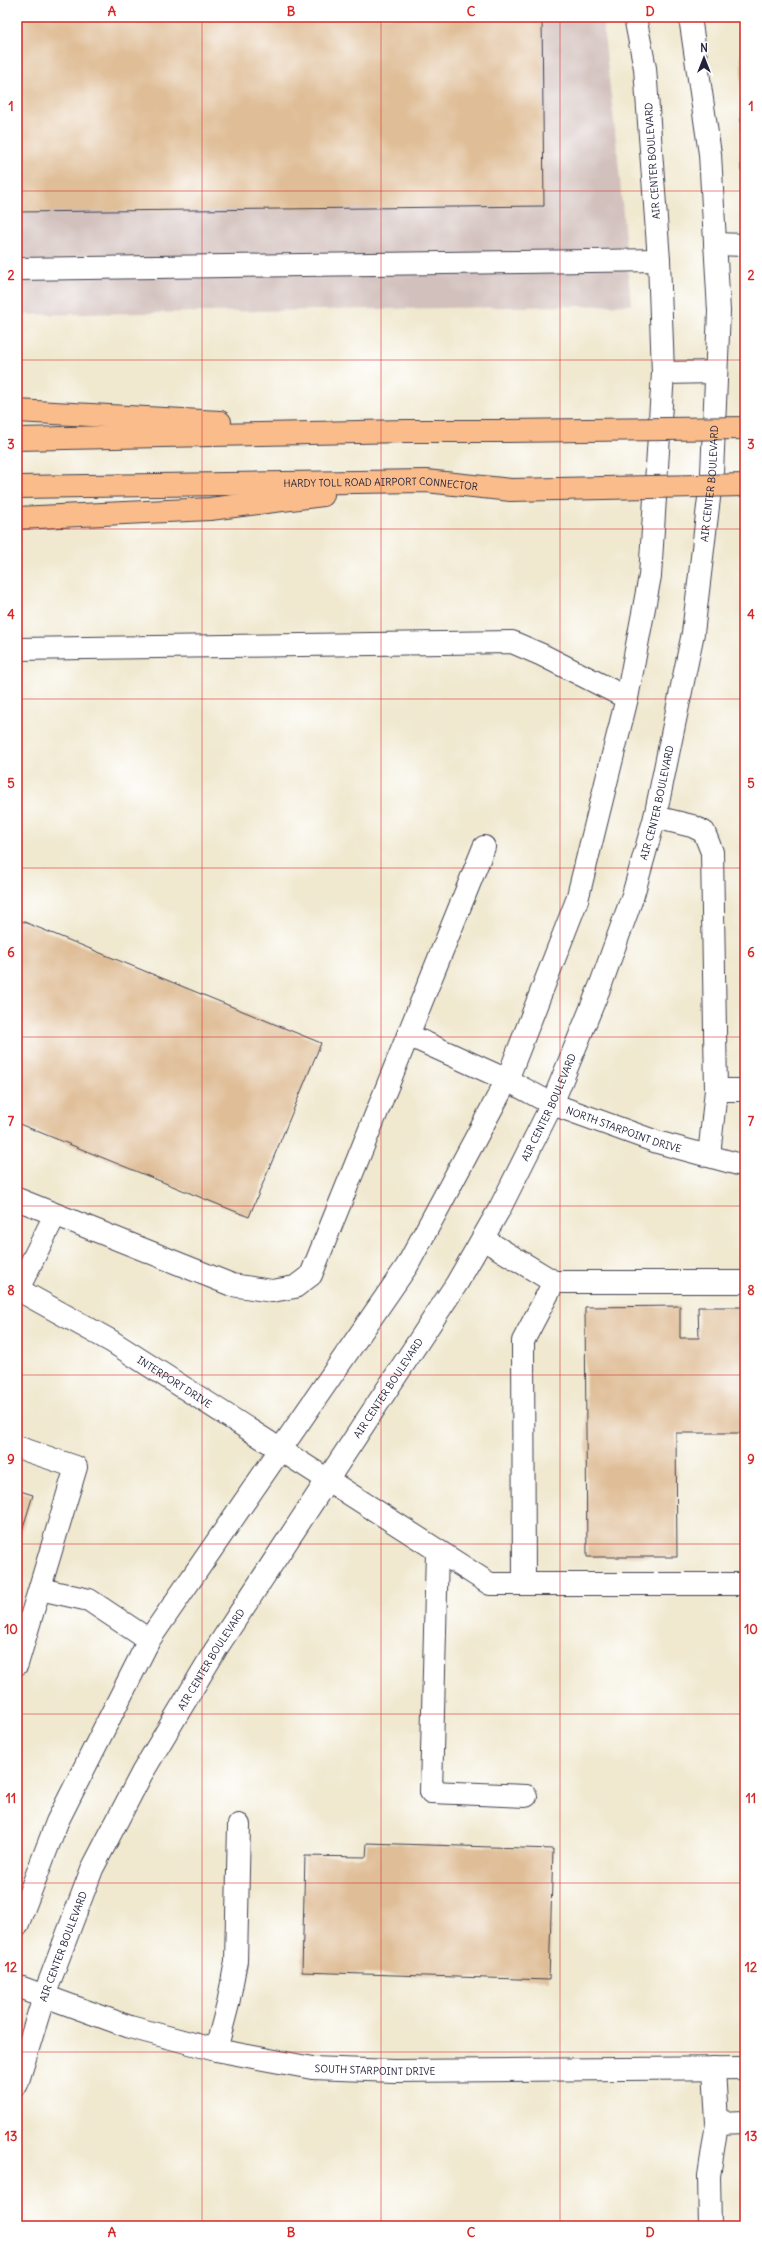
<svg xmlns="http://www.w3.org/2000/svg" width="762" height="2243" viewBox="0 0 762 2243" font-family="Delius,sans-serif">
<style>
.industrial{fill:#d1c0bc}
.building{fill:#dfbd96}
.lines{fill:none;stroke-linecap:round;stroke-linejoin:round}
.minor-casing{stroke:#414051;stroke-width:24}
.highway-casing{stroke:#414051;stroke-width:24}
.minor{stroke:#fff;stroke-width:22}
.highway{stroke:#f9bc8a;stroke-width:22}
.highway-bridge-casing{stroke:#414051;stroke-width:24;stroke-linecap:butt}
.highway-bridge{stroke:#f9bc8a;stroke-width:22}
.grid{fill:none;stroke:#d62828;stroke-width:1;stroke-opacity:0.55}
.labels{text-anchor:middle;stroke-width:3.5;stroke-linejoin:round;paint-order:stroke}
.street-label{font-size:10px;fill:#22223b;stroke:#fff}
.neatline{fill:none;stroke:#d62828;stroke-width:1.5}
.grid-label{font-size:13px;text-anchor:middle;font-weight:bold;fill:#d62828}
</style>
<rect width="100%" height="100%" fill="#fff"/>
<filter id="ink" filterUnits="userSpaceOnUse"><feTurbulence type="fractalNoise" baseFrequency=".025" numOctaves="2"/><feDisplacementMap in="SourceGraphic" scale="8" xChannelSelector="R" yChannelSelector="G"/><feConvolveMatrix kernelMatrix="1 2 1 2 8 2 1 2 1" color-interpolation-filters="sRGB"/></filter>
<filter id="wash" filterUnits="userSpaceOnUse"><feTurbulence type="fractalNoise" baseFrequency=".012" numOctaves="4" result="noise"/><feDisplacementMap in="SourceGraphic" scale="16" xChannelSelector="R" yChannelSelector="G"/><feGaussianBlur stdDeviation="0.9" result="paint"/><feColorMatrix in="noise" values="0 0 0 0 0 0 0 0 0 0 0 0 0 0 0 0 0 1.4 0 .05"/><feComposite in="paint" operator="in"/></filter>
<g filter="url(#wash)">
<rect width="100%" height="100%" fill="#f0e8cf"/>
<!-- industrial -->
<path class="industrial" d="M17 17H602L618 158 631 305 17 315Z"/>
<g id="blocks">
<!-- building -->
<path class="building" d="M17 17H542L544 206 17 212Z
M741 17H745V171H741Z
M17 919 321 1043 249 1217 17 1123Z
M680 1306V1338H699L698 1307H745V1433H676L677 1557H587L585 1307Z
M17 1490 33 1495 17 1547Z
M367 1843 553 1849 549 1980 302 1972 305 1856 366 1857Z"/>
</g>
</g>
<g filter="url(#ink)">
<use href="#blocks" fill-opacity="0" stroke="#414051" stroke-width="1"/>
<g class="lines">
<defs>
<g id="minor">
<path d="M715 244 745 245"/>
<path d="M17 269 659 260"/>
<path d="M663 373 716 372"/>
<path d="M17 649 512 642 542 655 627 698"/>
<path d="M655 817 692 826 704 832 712 852 716 1090 709 1156"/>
<path id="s1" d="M408 1035 507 1080 552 1104 657 1142 745 1166"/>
<path d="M716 1090H745"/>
<path d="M17 1199 232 1285 272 1291 295 1287 311 1275 484 847"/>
<path d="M483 1239 554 1282H745"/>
<path id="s2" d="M17 1289 111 1341 490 1584H745"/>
<path d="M18 1289 55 1215"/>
<path d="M17 1447 76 1467 17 1664"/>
<path d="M437 1551 431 1792 526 1796"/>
<path d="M524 1584 523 1341 554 1282"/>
<path d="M40 1589 89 1600 149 1640"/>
<path d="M17 1926 57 1822 149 1640 407 1266 507 1080 577 900 627 698 650 576 663 373 659 260 645 68 635 17"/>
<path id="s3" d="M17 1986 130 2027 216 2050 312 2068 394 2071 745 2068"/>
<path d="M216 2050 228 2004 236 1961 239 1825"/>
<path id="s4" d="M17 2084 44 1996 92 1869 142 1773 216 1649 457 1283 500 1208 552 1104 601 984 633 895 655 817 693 633 712 473 719 311 710 154 690 17"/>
<path d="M717 2123 745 2122"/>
<path d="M710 2226 709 2176 717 2123 714 2068"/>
</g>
<g id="highway">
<path d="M17 411 220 422"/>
<path d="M17 439 407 431H506"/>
<path id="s5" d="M17 487 426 481 511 490"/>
<path d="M17 518 210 509 323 495"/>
</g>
</defs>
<!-- minor casing -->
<use href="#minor" class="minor-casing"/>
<!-- highway casing -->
<use href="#highway" class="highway-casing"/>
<!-- minor -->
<use href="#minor" class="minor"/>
<!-- highway -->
<use href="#highway" class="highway"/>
<defs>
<path id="highway-bridge" d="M506 431 745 428
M511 490 745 485"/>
</defs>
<!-- highway-bridge casing -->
<use href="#highway-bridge" class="highway-bridge-casing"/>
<!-- highway-bridge -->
<use href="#highway-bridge" class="highway-bridge"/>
</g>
</g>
<!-- grid -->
<path class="grid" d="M202 17V2226M381 17V2226M560 17V2226M17 191H745M17 360H745M17 529H745M17 699H745M17 868H745M17 1037H745M17 1206H745M17 1375H745M17 1544H745M17 1714H745M17 1883H745M17 2052H745"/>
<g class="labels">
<!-- street labels -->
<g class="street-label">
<text transform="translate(652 161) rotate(-94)" y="4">AIR CENTER BOULEVARD</text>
<text dy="4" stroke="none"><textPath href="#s4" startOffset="1765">AIR CENTER BOULEVARD</textPath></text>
<text dy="4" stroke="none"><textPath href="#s5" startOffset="364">HARDY TOLL ROAD AIRPORT CONNECTOR</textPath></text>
<text dy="4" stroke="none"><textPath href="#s4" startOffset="1441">AIR CENTER BOULEVARD</textPath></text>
<text dy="4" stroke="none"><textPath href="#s4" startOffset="1117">AIR CENTER BOULEVARD</textPath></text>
<text dy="4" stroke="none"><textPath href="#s1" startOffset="236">NORTH STARPOINT DRIVE</textPath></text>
<text dy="4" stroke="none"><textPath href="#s2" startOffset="183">INTERPORT DRIVE</textPath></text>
<text dy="4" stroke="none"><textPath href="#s4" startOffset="793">AIR CENTER BOULEVARD</textPath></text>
<text dy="4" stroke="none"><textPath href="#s4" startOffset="469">AIR CENTER BOULEVARD</textPath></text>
<text dy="4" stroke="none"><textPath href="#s4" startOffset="145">AIR CENTER BOULEVARD</textPath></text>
<text dy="4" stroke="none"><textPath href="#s3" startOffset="370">SOUTH STARPOINT DRIVE</textPath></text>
</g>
</g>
<!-- margin -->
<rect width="762" height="2243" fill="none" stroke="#fff" stroke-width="44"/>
<!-- north arrow -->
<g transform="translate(704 58)" stroke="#ffffff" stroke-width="3" paint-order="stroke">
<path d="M0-3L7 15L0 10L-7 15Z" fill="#22223b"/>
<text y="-6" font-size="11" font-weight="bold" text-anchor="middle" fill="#22223b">N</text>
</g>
<rect x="22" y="22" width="718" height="2199" class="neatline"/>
<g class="grid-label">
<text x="112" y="16">A</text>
<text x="291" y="16">B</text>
<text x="471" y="16">C</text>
<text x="650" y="16">D</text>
<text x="11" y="111">1</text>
<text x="751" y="111">1</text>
<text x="11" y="280">2</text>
<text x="751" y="280">2</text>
<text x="11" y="449">3</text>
<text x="751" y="449">3</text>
<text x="11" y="619">4</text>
<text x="751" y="619">4</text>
<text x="11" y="788">5</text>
<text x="751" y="788">5</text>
<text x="11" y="957">6</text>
<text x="751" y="957">6</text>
<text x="11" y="1126">7</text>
<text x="751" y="1126">7</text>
<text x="11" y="1295">8</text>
<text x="751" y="1295">8</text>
<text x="11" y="1464">9</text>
<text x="751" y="1464">9</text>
<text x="11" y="1634">10</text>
<text x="751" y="1634">10</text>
<text x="11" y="1803">11</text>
<text x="751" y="1803">11</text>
<text x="11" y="1972">12</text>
<text x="751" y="1972">12</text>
<text x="11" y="2141">13</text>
<text x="751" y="2141">13</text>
<text x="112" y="2237">A</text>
<text x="291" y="2237">B</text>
<text x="471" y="2237">C</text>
<text x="650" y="2237">D</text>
</g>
</svg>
